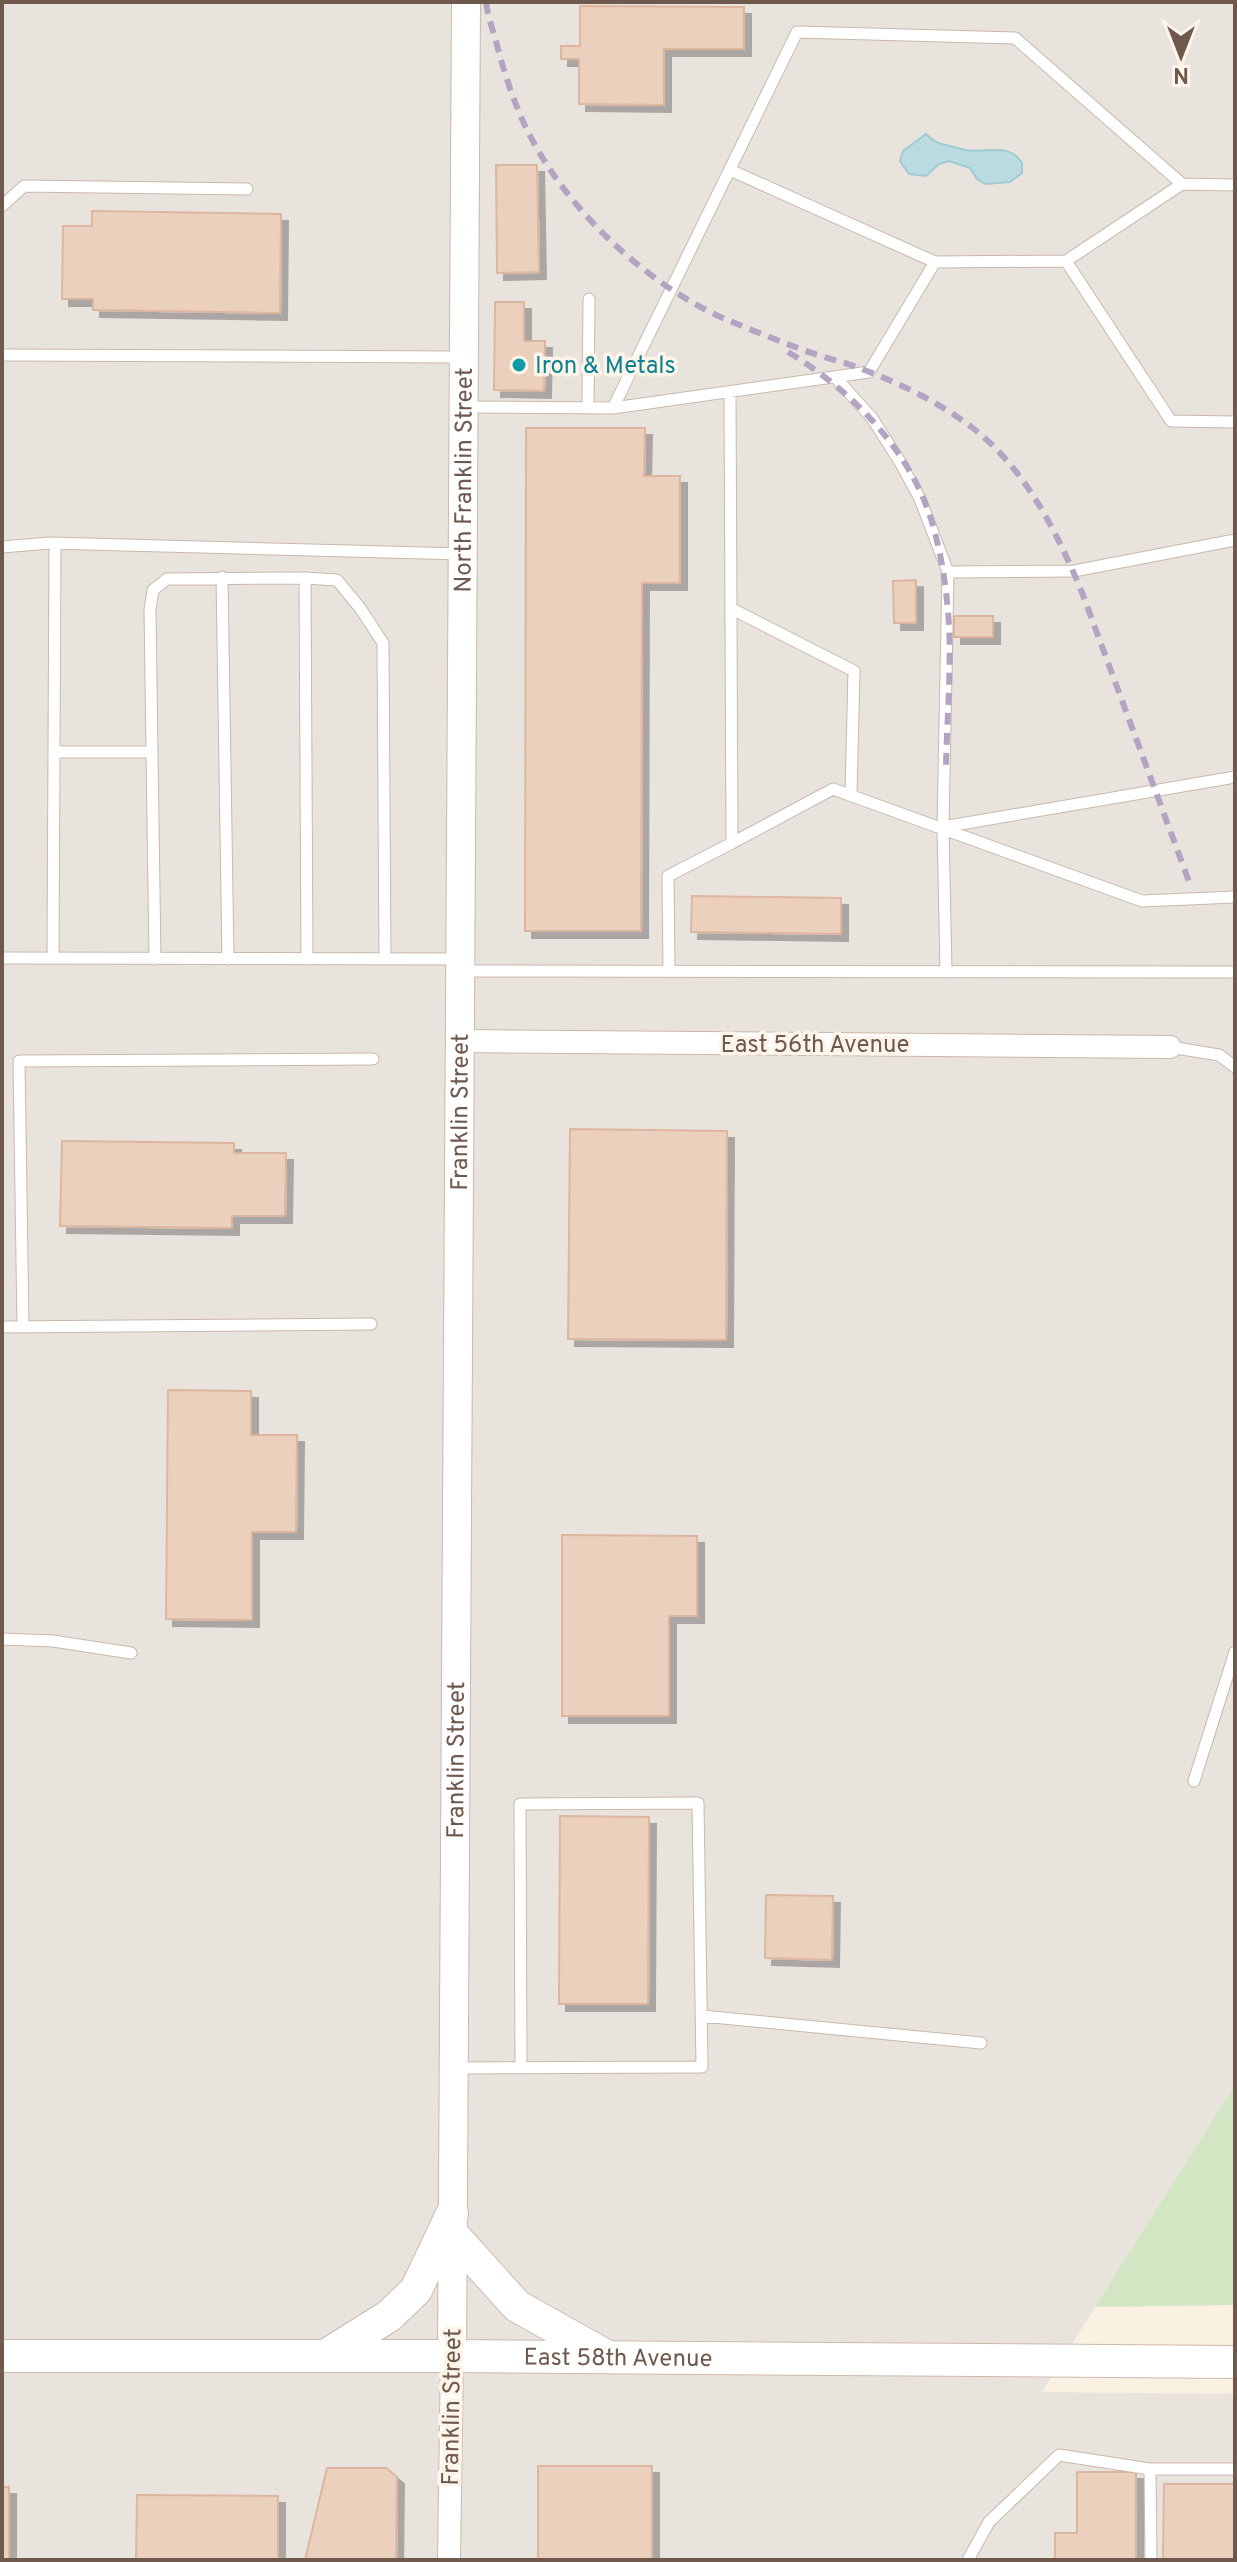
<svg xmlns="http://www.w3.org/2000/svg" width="1237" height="2562" viewBox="0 0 1237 2562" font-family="Overpass,sans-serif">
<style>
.industrial{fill:#e9e3de}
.green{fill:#d2e6c3}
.water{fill:#badce1;stroke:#a1cbd2;stroke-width:2}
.building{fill:#ecd0be;stroke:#ddb6a0;stroke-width:2;filter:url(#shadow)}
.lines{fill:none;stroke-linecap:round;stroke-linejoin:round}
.service-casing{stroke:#c9b8ab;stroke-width:13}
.minor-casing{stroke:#c9b8ab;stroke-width:24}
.tertiary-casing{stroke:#c9b8ab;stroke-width:30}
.secondary-casing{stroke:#cebaac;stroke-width:34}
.service{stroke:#fff;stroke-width:11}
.minor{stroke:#fff;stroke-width:22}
.tertiary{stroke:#fff;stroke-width:28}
.secondary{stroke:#fff;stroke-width:32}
.rail{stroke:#b3a4c2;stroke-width:6;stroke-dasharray:12 8;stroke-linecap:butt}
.culture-dot{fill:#0f9aa8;stroke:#fdf5e9;stroke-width:3}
.labels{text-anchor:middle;stroke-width:7;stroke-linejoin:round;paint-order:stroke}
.culture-label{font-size:24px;fill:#0d838f;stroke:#fdf5e9;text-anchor:start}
.street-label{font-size:24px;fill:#6f584c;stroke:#fdf5e9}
</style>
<defs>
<filter id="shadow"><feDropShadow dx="7" dy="7" stdDeviation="0" flood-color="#0004"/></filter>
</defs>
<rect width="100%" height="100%" fill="#faf1e3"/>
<!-- industrial -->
<path class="industrial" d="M2 2 1235 4V2085L1042 2392 1235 2394V2560H2Z"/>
<!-- green -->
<path class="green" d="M1235 2085V2305L1095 2307Z"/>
<!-- water -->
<path class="water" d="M926 134C930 137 932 140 936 142 937 143 957 148 961 149 981 155 1009 141 1022 163V173L1010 182 986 184 977 179 970 168 949 161 939 164 926 176 909 174 900 161 903 151Z"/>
<!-- building -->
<path class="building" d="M580 6 744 7V49H664V105L579 104V59H561V46H580Z
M496 165H537L539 272 497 273Z
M92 211 281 214 280 313 93 310V299H62L63 226H92Z
M495 302H524V341H545L544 391 494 390Z
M526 428H645L644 476H680V583H642L641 931H525Z
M916 580V623H894L893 581Z
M954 616H993V637H954Z
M692 896 841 898V934L691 932Z
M570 1129 727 1131 726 1340 568 1339Z
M62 1141 234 1143V1153H286L285 1216H232V1228L60 1226Z
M168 1390 251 1391V1435H297L296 1532H252V1620L166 1619Z
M562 1535 697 1536V1616H669V1716H562Z
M560 1816 649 1817 648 2004H559Z
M766 1895 833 1896 832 1960 765 1958Z
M538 2466H652V2560H538Z
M327 2468H386L397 2477 396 2560H305Z
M1077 2472H1136V2560H1055V2533H1077Z
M1164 2484H1235V2560H1163Z
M2 2487H9V2560H2Z
M137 2495 278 2496V2560H136Z"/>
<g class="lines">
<defs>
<path id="service" d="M730 170 935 262 1066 261 1182 184 1235 185
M2 206 24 186 247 189
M1066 261 1171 421 1235 422
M2 355 461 357
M835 377 872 418 900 462 920 499 948 572 943 827 946 972
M464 407 613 408 869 372 935 262
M588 408 589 299
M613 408 797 32 1015 38 1182 184
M2 547 50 543 461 554
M948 572 1074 571 1235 540
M222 577 228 959
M305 578 307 959
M732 609 854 671 851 795
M54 752H152L150 609 153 590 167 579 305 578 337 580 360 608 383 643 385 959
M152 752 155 959
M943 827 1235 777
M732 843 833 789 1142 901 1235 897
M2 958 459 959
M53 958 55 544
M460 971 1235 972
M669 971 668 876 732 843 730 392
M1170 1047 1219 1055 1235 1067
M2 1327 371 1324
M23 1327 19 1061 373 1059
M2 1639 53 1641 131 1653
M1194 1781 1235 1652
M702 2016 981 2043
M454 2068 702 2067 698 1803 520 1804 521 2068
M968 2560 989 2522 1059 2455 1150 2469
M1151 2560 1150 2469H1235"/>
<path id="minor" d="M459 1041 1170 1047
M449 2560 452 2356"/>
<g id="tertiary">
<path id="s1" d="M452 2356 466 2"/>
</g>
<g id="secondary">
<path d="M452 2234 517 2306 606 2356"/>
<path id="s2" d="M2 2356H452L1235 2362"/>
<path d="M325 2356 389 2316 416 2290 452 2214"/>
</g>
</defs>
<!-- service casing -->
<use href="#service" class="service-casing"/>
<!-- minor casing -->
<use href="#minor" class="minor-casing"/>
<!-- tertiary casing -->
<use href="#tertiary" class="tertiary-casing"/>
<!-- secondary casing -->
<use href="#secondary" class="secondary-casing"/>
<!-- service -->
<use href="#service" class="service"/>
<!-- minor -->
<use href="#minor" class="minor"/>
<!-- tertiary -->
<use href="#tertiary" class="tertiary"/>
<!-- secondary -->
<use href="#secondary" class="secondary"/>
<!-- rail -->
<path class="rail" d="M486 2C488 18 494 33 498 49 507 82 518 115 535 145 575 217 650 286 725 319 749 329 774 339 798 348 815 355 833 359 851 365 893 380 938 401 974 429 1027 471 1058 534 1083 595L1191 887
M788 352C848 388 904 444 928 510 938 538 944 572 947 601 953 654 947 713 946 767"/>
</g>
<!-- markers -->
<circle class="culture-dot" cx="519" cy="365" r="8"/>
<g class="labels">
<!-- culture labels -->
<g class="culture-label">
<text x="535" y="373">Iron &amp; Metals</text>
</g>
<!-- street labels -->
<g class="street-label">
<text dy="8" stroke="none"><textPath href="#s1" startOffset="1876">North Franklin Street</textPath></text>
<text x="815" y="1052">East 56th Avenue</text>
<text dy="8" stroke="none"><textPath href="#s1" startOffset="1244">Franklin Street</textPath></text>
<text dy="8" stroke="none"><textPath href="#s1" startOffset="596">Franklin Street</textPath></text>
<text dy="8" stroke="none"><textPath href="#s2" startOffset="616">East 58th Avenue</textPath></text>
<text transform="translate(451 2407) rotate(-89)" y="8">Franklin Street</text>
</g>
</g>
<!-- border -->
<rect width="1237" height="2562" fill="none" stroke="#6f584c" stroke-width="8"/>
<!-- north arrow -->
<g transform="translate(1181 56) rotate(180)" stroke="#fdf5e9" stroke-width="6" paint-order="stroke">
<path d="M0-6L14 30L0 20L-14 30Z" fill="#6f584c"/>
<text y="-12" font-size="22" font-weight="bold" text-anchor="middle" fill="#6f584c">N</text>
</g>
</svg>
